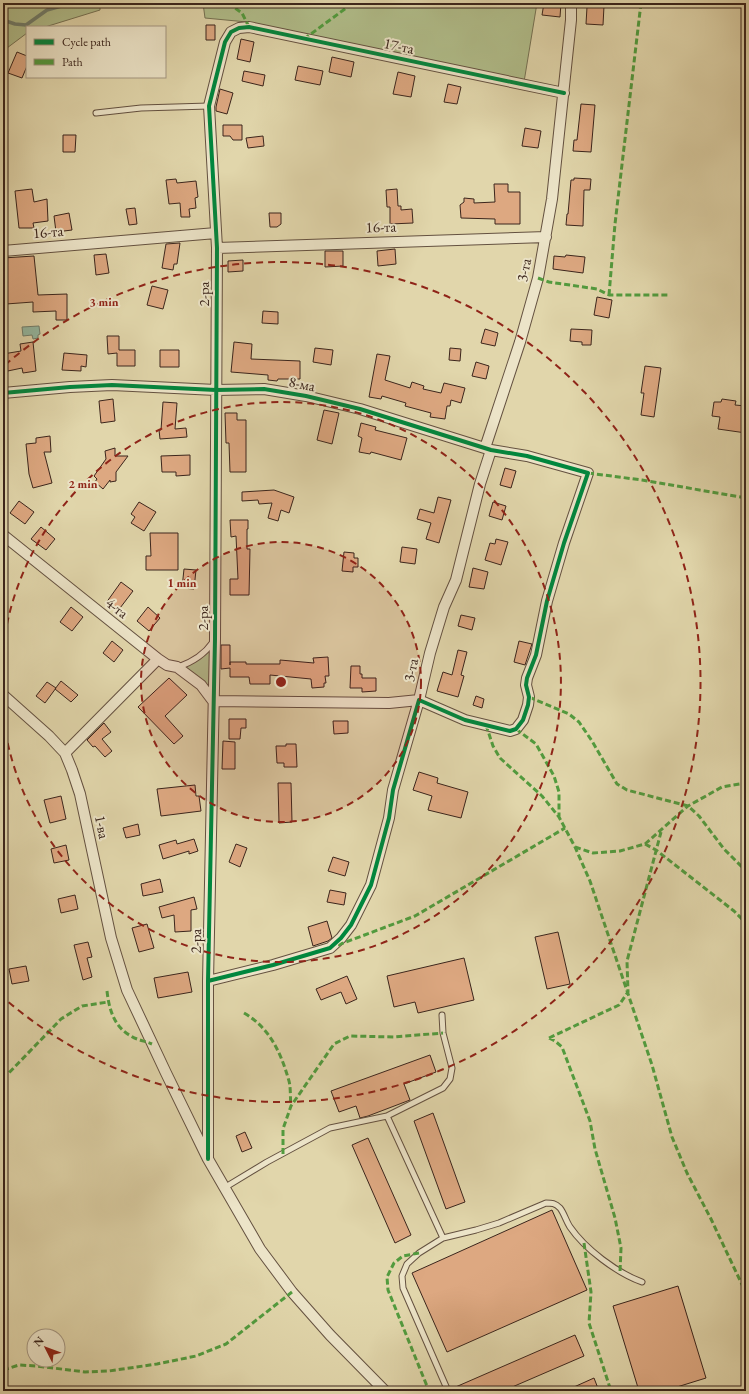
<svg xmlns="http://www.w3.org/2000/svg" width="749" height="1394" viewBox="0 0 749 1394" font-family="'EB Garamond',serif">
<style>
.green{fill:#b1be8b;stroke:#767254}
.water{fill:#95baa3;stroke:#717e6d}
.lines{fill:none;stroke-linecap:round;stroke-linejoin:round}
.stream{stroke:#717e6d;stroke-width:3.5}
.building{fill:#dda881;stroke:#3b251c}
.service-casing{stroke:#645140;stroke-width:7}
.minor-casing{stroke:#645140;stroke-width:12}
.service{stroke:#ece4c8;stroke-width:5}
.minor{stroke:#ece4c8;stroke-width:10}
.quiet{stroke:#529b3e;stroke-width:3;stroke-dasharray:6 3;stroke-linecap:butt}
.cycleway-casing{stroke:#ece4c8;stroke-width:6}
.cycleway{stroke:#00873e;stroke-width:4}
.ring{fill:none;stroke:#8f2418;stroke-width:2;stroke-dasharray:7 5}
.labels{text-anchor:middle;stroke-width:4;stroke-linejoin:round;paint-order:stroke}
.street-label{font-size:15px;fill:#3b251c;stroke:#ece4c8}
.centre{fill:#8f2418;stroke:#ece4c8;stroke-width:2}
.ring-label{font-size:12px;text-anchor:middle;font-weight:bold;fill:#8f2418;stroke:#ece4c8;stroke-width:4;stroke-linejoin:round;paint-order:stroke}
</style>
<rect width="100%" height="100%" fill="#e1d6ab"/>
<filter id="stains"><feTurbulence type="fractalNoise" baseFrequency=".005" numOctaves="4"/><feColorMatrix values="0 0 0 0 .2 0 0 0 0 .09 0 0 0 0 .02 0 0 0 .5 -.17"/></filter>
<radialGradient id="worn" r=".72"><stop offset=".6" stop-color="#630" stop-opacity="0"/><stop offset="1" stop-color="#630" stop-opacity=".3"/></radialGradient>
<!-- green -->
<path class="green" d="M3 3H100V10L45 27H27V33L3 51Z
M203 3H537L524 82 247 22 205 18Z
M215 639 213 701 177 667 197 659Z"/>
<!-- water -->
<path class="water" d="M39 326 40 334 38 335V338L33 339 32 335 23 336 22 327Z"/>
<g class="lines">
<!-- stream -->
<path class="stream" d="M3 20 15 24 26 25 47 10 72 3"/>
</g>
<!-- building -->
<path class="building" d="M544 3H561L560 17 542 15Z
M595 5 604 6 603 25 586 24 587 7H595Z
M206 25H215V40H206Z
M241 39 254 42 250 62 237 59Z
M17 52 27 56V66L22 78 8 73Z
M332 57 354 62 351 77 329 72Z
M298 66 323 71 320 85 295 80Z
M244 71 265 75 263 86 242 81Z
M398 72 415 76 411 97 393 94Z
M448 84 461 87 457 104 444 102Z
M220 89 233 93 227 114 216 111V107Z
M581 104 595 105 591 152 573 151 574 140H577Z
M223 125H242V140H233L230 136H223Z
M525 128 541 131 538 148 522 146Z
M63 135H76L75 152H63Z
M263 136 264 146 248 148 246 138Z
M574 178 591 179 590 190H584L583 226 566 225 567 214H568L571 180H574Z
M176 179 177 183 196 181 198 197 195 198 196 208 189 209 190 217H181L180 203 169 204 166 180Z
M494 184H508V192H520V224H495V219L461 218 460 205 464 202V198L474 199V203L495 202Z
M32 189 34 202 47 199 48 221 33 223 34 228H19L15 191Z
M397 189 398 206H401V210L412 209 413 223 390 224V207H387L386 190Z
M135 208 137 224 129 225 126 209Z
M69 213 72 230 56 232 54 216Z
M269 213H281V224L277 227H270Z
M180 243 177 264H174L173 270 162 268 166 244Z
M395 249 396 264 378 266 377 251Z
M325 251H343V266L325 267Z
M106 254 109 273 96 275 94 255Z
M566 255 585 257 583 273 553 269 554 256 565 257Z
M34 256 38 295 67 294V320H56V311L33 312V302L6 304 3 258Z
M243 260V271L228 272V261Z
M152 286 168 290 163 309 147 305Z
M597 297 612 300 609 318 594 315Z
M263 311 278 312V324L262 323Z
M485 329 498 333 495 346 481 343Z
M571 329 592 330 591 345H582V342L570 341Z
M107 336H119V350H135V366H117V353L108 354Z
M33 342 36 371 23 373 22 368 3 372V354L21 351 20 344Z
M234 342 252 344 251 359 300 361V379H278L277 381 268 380V375L231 372Z
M315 348 333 350 331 365 313 362Z
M450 348 461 349 460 361 449 360Z
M160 350H179V367H160Z
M64 353 87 355 86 367 81 366V371L62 370Z
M377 354 390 356 385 380 410 388 412 382 424 386 423 389 441 393 444 383 465 388 461 403 451 400 450 406H447L445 419 430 417 431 413 405 406 406 403 382 396 381 399 369 397Z
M476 362 489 366 486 379 472 376Z
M645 366 661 368 654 417 641 415 644 393H641Z
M113 399 115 421 101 423 99 401Z
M722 399 736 401 735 405 746 406 745 416 746 417V433L718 429 720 417 712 416 714 402H721Z
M163 402 177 403 175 429 186 428 187 437 160 439 159 430H161Z
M324 410 339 413 332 444 317 440Z
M225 413H237V420H246V472H230L229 443H226Z
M361 423 376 427 375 430 407 438 401 460 371 452 370 454 359 452 362 438 358 436Z
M50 436 51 452H44L52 483 33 488 29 474 26 444 36 443V438Z
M115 448V456H128L116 472V481L110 482V480L103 489 95 482 97 479 94 476 106 459 105 451Z
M190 455V475L176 476V472H162L161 456Z
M505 468 516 471 511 488 500 485Z
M274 490 294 497 289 513 281 510 278 521 268 518 272 503 259 504 258 500 242 501V492Z
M438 497 451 500 439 543 426 539 431 523 417 519 420 509 434 513Z
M19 501 34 512 25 524 10 513Z
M139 502 156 512 144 531 131 523 135 517 131 514Z
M493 502 506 506 502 520 489 516Z
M230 520H248V529H247V549H250L249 595H230V579H238L236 536 231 537Z
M41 527 55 539 46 550 31 539Z
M150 533H178V570H146V556H151Z
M496 539 508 542 501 565 485 560 490 543 495 544Z
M402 547 417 549 415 564 400 562Z
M344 552 354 553V558H358V567H353V572L342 571Z
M473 568 488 572 484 589 469 587Z
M184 569 196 570 194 589 182 588Z
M121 582 133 591 117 612 106 603Z
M71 607 83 617 72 631 60 622Z
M148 607 160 618 149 631 137 621Z
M461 615 475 618 472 630 458 626Z
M112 641 123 650 114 662 103 653Z
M519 641 532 644 525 665 514 662Z
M221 645H230V665V662H246V664H280V660L314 663 313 658 328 657 329 676H325L326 683H324V687L312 688 311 679 270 675V684H250L249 677H230V668L221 669Z
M458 650 467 652 461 675 464 676 458 697 437 691 443 672 452 675Z
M351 666H360V674H362V678H376V691L362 692V688H350Z
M169 678 187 695 165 716 183 736 174 744 138 707Z
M61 681 78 695 71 702 55 689Z
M47 682 56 688 45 703 36 696Z
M476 696 484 699 482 708 473 705Z
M229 719H246V728H241L240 739H229Z
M333 721H348V733L334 734Z
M104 723 111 732 102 739 112 751 105 757 95 746 93 747 87 740Z
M223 741 235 742V769H222Z
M286 744H296L297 767H284V763H277L276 746H286Z
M419 772 438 778 437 783 468 792 461 818 428 810 432 796 413 790Z
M278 783H291L292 822 279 823Z
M195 785 196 796H199L201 811 161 816 157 789Z
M61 796 66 819 50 823 44 800Z
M138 824 140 835 126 838 123 828Z
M194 839 198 851 189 854V851L163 859 159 845 176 840 177 844Z
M236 844 247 848 240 867 229 862Z
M66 845 69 860 54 863 51 849Z
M333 857 349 862 345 876 328 871Z
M160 879 163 892 143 896 141 884Z
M330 890 346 893 344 905 327 902Z
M75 895 78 909 61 913 58 899Z
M194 897 197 909 191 910V931L175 932 174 915 162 918 159 907Z
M327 921 332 938 328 941 313 946 308 927Z
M147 924 154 948 139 952 132 928Z
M558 932 570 984 547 989 535 937Z
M88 942 92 957 87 958 92 977 83 980 74 945Z
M464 958 474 1000 418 1013 415 1002 394 1007 387 976Z
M26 966 29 981 12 984 9 969Z
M188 972 192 992 158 998 154 978Z
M347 976 357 999 346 1004 341 992 321 1000 316 989Z
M430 1055 436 1072 404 1084 410 1100 368 1116 360 1118 356 1106 339 1112 331 1091Z
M433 1113 465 1202 446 1209 414 1121Z
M245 1132 252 1148 242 1152 236 1136Z
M368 1138 411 1235 395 1243 352 1145Z
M552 1210 587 1290 447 1352 412 1273Z
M678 1286 706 1378 664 1391H639L613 1306Z
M575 1335 584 1356 503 1391H452L451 1389Z
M594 1378 599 1391H565Z"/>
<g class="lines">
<defs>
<path id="service" d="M96 113 141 108 209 106
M178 667C193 662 204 655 213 642
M387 1116 443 1238
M224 1188 267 1162 330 1128 387 1116 443 1088 450 1079 452 1068 443 1033 442 1015
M448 1391 403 1288 402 1276 407 1264 419 1253 443 1238 476 1230 499 1223 546 1203C552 1203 555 1203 560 1208 564 1213 566 1221 570 1227 585 1249 617 1273 642 1282"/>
<path id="minor" d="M217 248 546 237
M3 251 216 233
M3 393 70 387 112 385 216 390 264 389 306 396 360 409 491 450 527 456 588 473 564 543 547 601 536 655 527 678 526 685 529 697 528 705 523 720 516 729 510 731 465 720 419 700 393 790 389 818 371 885 351 925 341 938 330 948 273 965 208 981
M485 448 520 342 538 278 552 199 571 20V3
M3 535 158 659 167 665 177 667 201 685 213 701
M3 695 49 736 65 753 72 770 80 794 111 938 127 990 166 1073 208 1159 260 1249 292 1292 330 1335 385 1391
M213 701 389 703 419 700 430 653 444 607 456 580 480 484 491 450
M65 753 158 659
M208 1159V981L215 639 217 248 209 106 225 42 231 32 239 28 249 27 564 93"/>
</defs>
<!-- service casing -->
<use href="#service" class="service-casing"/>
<!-- minor casing -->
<use href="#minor" class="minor-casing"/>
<!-- service -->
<use href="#service" class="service"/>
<!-- minor -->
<use href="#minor" class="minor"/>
<!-- quiet -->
<path class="quiet" d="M228 3 242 13 249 27
M304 39 353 3
M538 278 549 282 597 289 609 295H670
M609 295 615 224 641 3
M588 473 642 480 746 498
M529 697 569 714 579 722 592 741 617 784 627 790 688 806 699 816 724 849 746 871
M486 725 493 746 500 758 542 796 559 817 575 847 590 881 652 1065 672 1137 687 1173 711 1219 746 1293
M516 729 536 744 554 776 559 792V817
M645 844 656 850 734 911 746 923
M575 847 593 853 620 851 645 844 688 806 722 787 746 783
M338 945 415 916 565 828
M107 991C109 1009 114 1027 131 1036 137 1040 145 1041 152 1044
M244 1013C270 1028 281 1053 289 1081 291 1089 290 1098 291 1106
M549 1038 619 1005 628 992 627 961 661 832
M549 1038 555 1041 562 1047 590 1121 595 1149 615 1218 621 1248 620 1272
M3 1079 61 1019 82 1006 108 1002
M283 1154V1129L291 1106 334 1044 350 1036 394 1037 443 1033
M584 1243 591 1292 589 1323 611 1391
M419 1253 403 1256 394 1263 387 1277 388 1290 429 1391
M3 1357 5 1369
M3 1370 19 1365 37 1366 85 1372 109 1371 157 1364 196 1356 226 1344 292 1292"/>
<defs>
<path id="cycleway" d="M3 393 70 387 112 385 216 390 264 389 306 396 360 409 491 450 527 456 588 473 564 543 547 601 536 655 527 678 526 685 529 697 528 705 523 720 516 729 510 731 465 720 419 700 393 790 389 818 371 885 351 925 341 938 330 948 273 965 208 981
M208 1159V981L215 639 217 248 209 106 225 42 231 32 239 28 249 27 564 93"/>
</defs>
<!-- cycleway casing -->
<use href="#cycleway" class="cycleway-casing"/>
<!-- cycleway -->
<use href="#cycleway" class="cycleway"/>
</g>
<!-- distance rings -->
<circle cx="281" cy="682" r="140" fill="#8f2418" fill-opacity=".12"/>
<g class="ring">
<circle cx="281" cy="682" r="140"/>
<path d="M3 648A280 280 0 1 1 3 716"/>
<path d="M5 365A420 420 0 1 1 5 999"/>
</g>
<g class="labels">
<!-- street labels -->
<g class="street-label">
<text transform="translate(399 46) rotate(12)" y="5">17-та</text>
<text transform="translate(381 227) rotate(-2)" y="5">16-та</text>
<text transform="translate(48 232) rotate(-5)" y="5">16-та</text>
<text transform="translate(524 270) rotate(-78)" y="5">3-та</text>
<text transform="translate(204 294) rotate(-90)" y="5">2-ра</text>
<text transform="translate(302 384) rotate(11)" y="5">8-ма</text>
<text transform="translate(117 608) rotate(38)" y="5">4-та</text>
<text transform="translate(203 618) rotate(-90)" y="5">2-ра</text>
<text transform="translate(411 670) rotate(-78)" y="5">3-та</text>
<text transform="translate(102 827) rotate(78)" y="5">1-ва</text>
<text transform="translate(196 941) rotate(-89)" y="5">2-ра</text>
</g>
</g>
<circle cx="281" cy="682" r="6" class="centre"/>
<g class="ring-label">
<text x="104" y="306">3 min</text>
<text x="83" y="488">2 min</text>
<text x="182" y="587">1 min</text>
</g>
<!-- margin -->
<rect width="749" height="1394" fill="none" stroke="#e1d6ab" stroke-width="16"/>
<rect x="4" y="4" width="741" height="1386" fill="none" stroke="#3b251c" stroke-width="2"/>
<rect x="8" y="8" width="733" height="1378" fill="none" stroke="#3b251c"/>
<!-- legend -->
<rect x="26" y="26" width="140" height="52" fill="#ece4c8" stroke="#a59883"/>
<rect x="34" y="39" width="20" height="6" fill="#00873e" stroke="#a59883"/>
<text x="62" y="46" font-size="12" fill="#3b251c">Cycle path</text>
<rect x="34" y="59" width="20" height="6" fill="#529b3e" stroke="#a59883"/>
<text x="62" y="66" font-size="12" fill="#3b251c">Path</text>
<!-- north arrow -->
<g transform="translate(46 1348) rotate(312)"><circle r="19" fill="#ece4c8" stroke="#a59883"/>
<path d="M0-3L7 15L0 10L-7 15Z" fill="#8f2418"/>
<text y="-6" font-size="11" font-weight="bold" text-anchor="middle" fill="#3b251c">N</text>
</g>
<rect width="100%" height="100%" filter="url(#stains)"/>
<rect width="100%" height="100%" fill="url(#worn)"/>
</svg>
